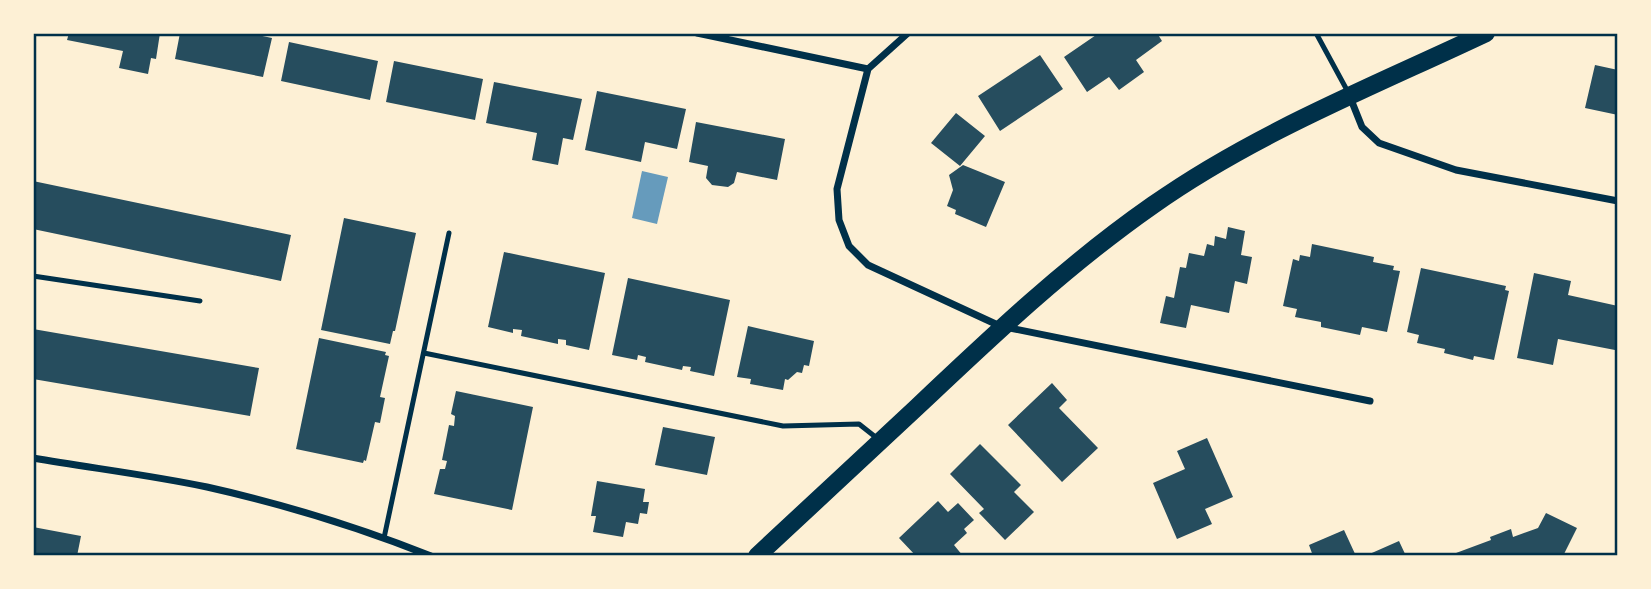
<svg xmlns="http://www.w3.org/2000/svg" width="1651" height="589" viewBox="0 0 1651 589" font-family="'PT Sans Narrow',sans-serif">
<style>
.water{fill:#669bbc}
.building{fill:#264d5e}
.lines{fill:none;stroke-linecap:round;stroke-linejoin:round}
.service{stroke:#003049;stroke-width:5}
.minor{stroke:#003049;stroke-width:7}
.primary{stroke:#003049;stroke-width:18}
.neatline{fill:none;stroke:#003049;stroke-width:2.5}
</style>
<rect width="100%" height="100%" fill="#fdf0d5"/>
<!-- water -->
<path class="water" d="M642 171 668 177 657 224 632 218Z"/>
<!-- building -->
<path class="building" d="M69 33H160L156 59 151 58 148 74 119 68 123 51 67 40Z
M180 33H248L272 38 263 77 175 59Z
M1099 33H1157L1162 41 1136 60 1144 72 1119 90 1109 77 1087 92 1064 57Z
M289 42 378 61 370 100 281 81Z
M1040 55 1063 89 1000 131 978 96Z
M394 61 483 79 475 120 386 102Z
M1595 65 1618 70V115L1585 108Z
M494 82 582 99 573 140 563 138 558 165 532 160 537 133 486 123Z
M597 91 686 109 677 149 645 142 641 162 585 150Z
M956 113 985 136 960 166 931 143Z
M696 122 785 139 777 180 737 172 734 183 728 187 712 185 706 178 708 166 689 162Z
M963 165 1005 182 986 227 955 214 956 210 947 206 953 190 949 175Z
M33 181 291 235 281 281 33 229Z
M344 218 416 233 395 331H393L390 344 321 330Z
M1228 227 1245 231 1241 255 1252 257 1247 284 1235 281 1229 313 1191 305 1186 328 1160 323 1166 296 1174 298 1180 267 1186 268 1189 253 1204 256 1207 244 1214 246 1215 236 1226 239Z
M1312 244 1374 257 1373 262 1394 266 1393 270 1400 271 1387 332 1362 327 1360 335 1321 327V322L1295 317 1297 309 1283 306 1293 259 1299 261 1300 255 1310 257Z
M504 252 605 273 589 350 566 345V340L558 339V344L521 336 522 330 513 329V333L488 327Z
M1421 268 1506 286 1505 290 1509 291 1494 360 1474 356 1473 360 1444 353 1445 349 1417 343 1419 335 1407 332Z
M1534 273 1571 281 1568 295 1618 306V338L1615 350 1558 339 1553 365 1517 358Z
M628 278 730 300 714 376 690 371 691 367 683 366 682 370 645 362 646 357 638 355 637 360 612 355Z
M748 326 814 341 809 366 804 365 802 373 797 372 788 380 785 379 783 390 750 384 751 379 737 377Z
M33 329 259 368 250 416 33 379Z
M319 338 386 352 385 355 389 356 380 397 385 398 380 423 375 422 366 461 364 460 363 463 296 449Z
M1052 383 1067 400 1059 408 1098 448 1062 482 1008 425Z
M456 391 533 407 512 510 434 494 440 469H445L447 461 442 460 449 425 454 426 455 416 451 414Z
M663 427 715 437 707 475 655 465Z
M1207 438 1233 497 1205 509 1212 524 1177 539 1153 483 1185 469 1177 451Z
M980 444 1021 485 1014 492 1034 512 1005 540 979 513 984 509 950 474Z
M597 481 645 489 643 502H649L647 514 640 513 638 524 626 522 623 537 593 532 596 516H591Z
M938 501 948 512 958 503 974 520 964 529 967 533 954 545 963 556H916L899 538Z
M1546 513 1577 528 1563 556H1457L1456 553 1491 540 1490 537 1511 529 1513 537 1538 528Z
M33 527 81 536 77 556H33Z
M1344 530 1356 556H1313L1309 545Z
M1399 541 1406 556H1365Z"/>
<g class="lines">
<!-- service -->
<path class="service" d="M1316 33 1348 92
M33 276 200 301
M424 353 783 426 859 424 878 439
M384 538 449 233"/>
<!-- minor -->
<path class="minor" d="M697 33 868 69
M908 33 868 69 837 189 839 220 849 246 868 265 1000 326 1370 401
M1350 97 1362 127 1379 143 1456 170 1618 201
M33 458C91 468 150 475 207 487 283 504 358 527 431 556"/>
<!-- primary -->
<path class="primary" d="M757 556C810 507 863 457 916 408 992 336 1067 265 1153 205 1255 133 1374 86 1486 33"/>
</g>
<!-- border -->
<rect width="1651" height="589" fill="none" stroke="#fdf0d5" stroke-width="70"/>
<rect x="35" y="35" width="1581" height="519" class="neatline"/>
</svg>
